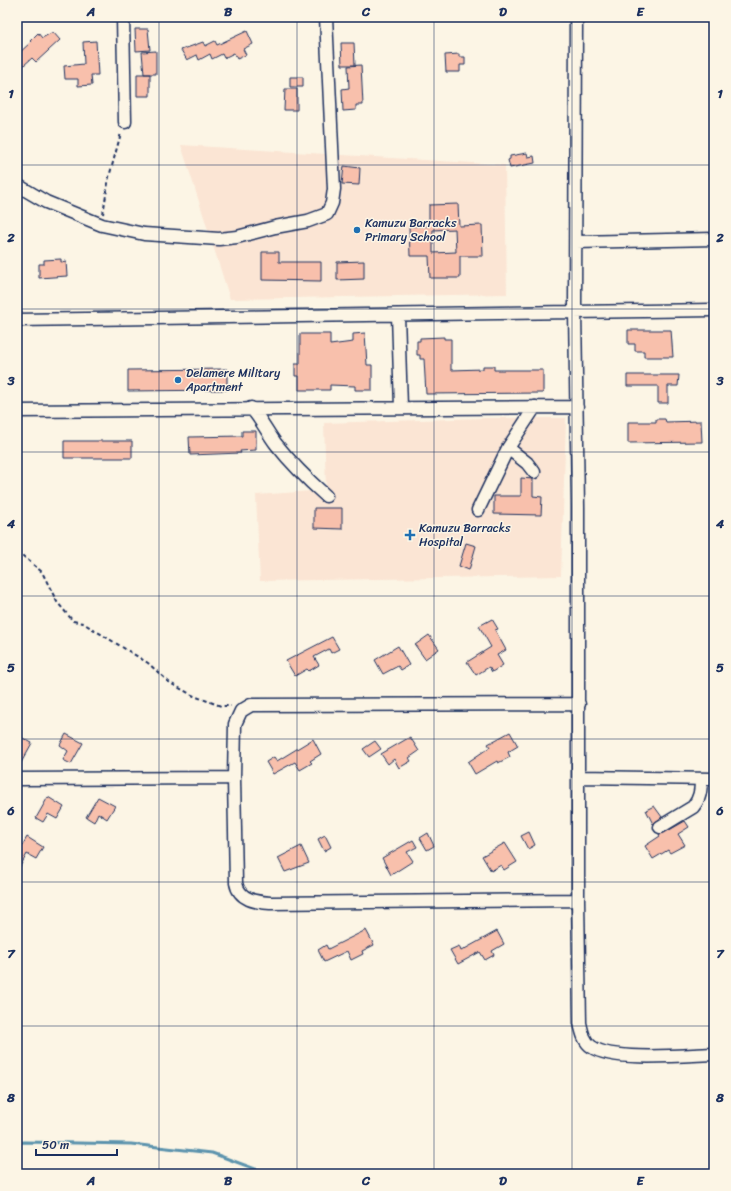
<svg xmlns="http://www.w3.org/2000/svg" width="731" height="1191" viewBox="0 0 731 1191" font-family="Sriracha,sans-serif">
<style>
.built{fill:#fbe5d4}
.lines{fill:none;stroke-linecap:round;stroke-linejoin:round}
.stream{stroke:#5b93ad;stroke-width:3}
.building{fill:#f8c0ac;stroke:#1b2f5e;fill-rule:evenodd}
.minor-casing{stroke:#1b2f5e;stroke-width:15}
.path{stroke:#1b2f5e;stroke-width:2;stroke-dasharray:4 3;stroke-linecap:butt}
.minor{stroke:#fcf5e5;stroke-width:12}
.grid{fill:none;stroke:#1b2f5e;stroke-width:1;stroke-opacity:0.55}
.poi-dot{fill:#1f6fb2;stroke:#fcf5e5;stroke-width:1.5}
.labels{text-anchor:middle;stroke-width:3;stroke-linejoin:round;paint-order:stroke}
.poi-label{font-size:12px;fill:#1b2f5e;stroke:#fcf5e5;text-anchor:start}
.neatline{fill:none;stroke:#1b2f5e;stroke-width:1.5}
.grid-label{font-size:13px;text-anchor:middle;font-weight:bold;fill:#1b2f5e}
</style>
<rect width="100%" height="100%" fill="#fcf5e5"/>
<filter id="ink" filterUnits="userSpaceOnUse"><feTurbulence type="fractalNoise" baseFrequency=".025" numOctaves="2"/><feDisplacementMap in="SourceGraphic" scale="8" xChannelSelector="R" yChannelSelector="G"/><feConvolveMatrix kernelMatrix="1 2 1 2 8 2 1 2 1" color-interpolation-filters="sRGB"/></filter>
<g filter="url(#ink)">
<!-- built -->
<path class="built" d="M181 145 505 165 507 294 230 299Z
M484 418H566L561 576 260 581 256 495 326 490 324 423Z"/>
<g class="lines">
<!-- stream -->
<path class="stream" d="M17 1143 24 1142 131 1144 212 1153 269 1174"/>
</g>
<!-- building -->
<path class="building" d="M135 29H148L150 50 136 51Z
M247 31 253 44 243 49 246 55 237 59 234 53 224 58 222 54 212 59 210 54 199 60 197 55 187 60 181 50 203 42 205 46 215 41 217 45Z
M53 32 60 40 36 62 32 58 23 66 17 60V55L31 42 30 41 38 33 42 38Z
M96 41 98 75H91L92 85 78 86V79H65L64 66 84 64 83 42Z
M341 43H354L355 65H342Z
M156 51V74H144L142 52Z
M459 54V57H465V65H460V72H446L445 55Z
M361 65 363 105H356V110L343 111 342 89 349 88 348 66Z
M137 74H150V96H137Z
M290 77H303V87H290Z
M285 89H297V110H284Z
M527 153 528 157 534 156 535 163 510 168 508 160 510 159V156Z
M344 166 360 168 359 185 342 184Z
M458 204 459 226 482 225 483 256H460V278H430L429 256H410L409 226H429V205ZM455 229 456 252 433 253V230Z
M262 252H279V262H321V281L262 280Z
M61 259V262L66 261 67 276 39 278V264H44V260Z
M364 261V279L337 280V262Z
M628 330H671L673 357H644V351H635V344H628Z
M365 333 367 365H372V390H355V386L330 385V390H299V376H295V364H300V334H330V345L353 342V334Z
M444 337V339H451V370L483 369V366H494V370H543V393L426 394 424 359H420V355H417V341H420V338Z
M227 369V390L128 391V370Z
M627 375H679L678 386H668V403H658V386H627Z
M656 419H665L666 422 701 421 702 442 628 443V422H656Z
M242 431H256V450L240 451 241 453 190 455 189 437 242 436Z
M64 441H132V458H64Z
M521 478 533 479V496L542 497 541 515 494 514V496H521Z
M314 508H342V529L314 528Z
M466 543 476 546 469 570 459 566Z
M492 619 498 629 495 630 506 650 497 655 503 665 492 672 489 667 476 675 467 662 491 647 479 626Z
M429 635 439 649 425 659 415 645Z
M332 637 339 649 331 653 329 649 314 657 319 665 309 671 307 669 295 676 286 661Z
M398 646 409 665 401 670 398 666 383 674 375 660Z
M510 732 518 746 508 752 510 757 498 763 497 761 475 774 468 762 490 747 488 744Z
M66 734 83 743 71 764 63 760 68 751 60 745Z
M17 735 32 743 17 770Z
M410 737 419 751 409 758 411 761 399 768 394 759 388 764 381 754Z
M313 739 321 754 310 761 312 763 300 770 295 762 273 774 266 762 274 757 277 761Z
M375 741 381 749 369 757 363 749Z
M48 797 64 807 57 819 48 814 43 822 36 818Z
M98 797 115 806 107 819 98 813 94 822 86 817Z
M654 806 662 817 653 824 646 810Z
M685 821 689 827 678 834 685 845 670 853 668 850 653 859 645 846 660 836 659 834 664 833Z
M529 832 535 845 528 849 521 836Z
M428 833 434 846 427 850 420 838Z
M325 835 331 847 324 851 318 839Z
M27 837 43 847 36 859 27 854 17 872V855Z
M413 840 417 847 407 852 413 861 391 875 382 858Z
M505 843 517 862 504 870 501 865 491 871 482 856Z
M301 846 309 863 285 872 278 858Z
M366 930 374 945 362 951 363 954 351 960 347 951 324 962 318 950 326 945 328 949Z
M497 931 504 944 492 951 494 955 485 960 480 952 458 964 450 950 459 946 461 951Z"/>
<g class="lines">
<defs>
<path id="minor" d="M123 17 125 122
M576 17 575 311 578 507V900L580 1023C582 1032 584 1042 592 1047 613 1062 686 1055 714 1054
M17 185 46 202 102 225 144 234 219 239 237 237 275 227 308 221 327 214 332 203 334 189 326 17
M576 242 714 239
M398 315 401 407
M17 320 714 310
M251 408C261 419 267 432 276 444 291 463 308 480 326 496
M17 411 577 407
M508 448 527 463 534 472
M478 510 508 448 535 407
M580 777 714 779
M17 779 234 778
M660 827 693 807C700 799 701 790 701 779
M578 900 270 903C256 902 239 900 236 883L234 778 235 724 241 711 251 705 579 704"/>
</defs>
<!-- minor casing -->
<use href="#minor" class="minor-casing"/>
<!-- path -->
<path class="path" d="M103 214 109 177 121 133
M17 551 42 572 57 602 73 621 83 623 148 663 170 683 194 696 221 706H231"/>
<!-- minor -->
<use href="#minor" class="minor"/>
</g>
</g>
<!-- grid -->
<path class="grid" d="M159 17V1174M297 17V1174M434 17V1174M572 17V1174M17 165H714M17 309H714M17 452H714M17 596H714M17 739H714M17 882H714M17 1026H714"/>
<!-- markers -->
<g class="poi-dot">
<circle cx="357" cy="230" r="4"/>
<circle cx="178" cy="380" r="4"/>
<path d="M408 529h4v4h4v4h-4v4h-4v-4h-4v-4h4z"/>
</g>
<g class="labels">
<!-- poi labels -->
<g class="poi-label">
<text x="365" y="227">Kamuzu Barracks<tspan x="365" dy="14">Primary School</tspan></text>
<text x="186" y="377">Delamere Military<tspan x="186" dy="14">Apartment</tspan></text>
<text x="419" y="532">Kamuzu Barracks<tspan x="419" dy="14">Hospital</tspan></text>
</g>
</g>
<!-- margin -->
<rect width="731" height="1191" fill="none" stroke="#fcf5e5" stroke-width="44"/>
<!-- scale -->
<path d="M36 1149v6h81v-6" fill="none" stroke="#1b2f5e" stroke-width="2"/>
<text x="42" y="1149" font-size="12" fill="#1b2f5e" stroke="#fcf5e5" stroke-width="3" paint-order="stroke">50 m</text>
<rect x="22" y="22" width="687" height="1147" class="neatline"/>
<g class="grid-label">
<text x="91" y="16">A</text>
<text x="228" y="16">B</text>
<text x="366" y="16">C</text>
<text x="503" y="16">D</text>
<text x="640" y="16">E</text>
<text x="11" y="98">1</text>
<text x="720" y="98">1</text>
<text x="11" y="242">2</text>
<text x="720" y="242">2</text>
<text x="11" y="385">3</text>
<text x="720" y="385">3</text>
<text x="11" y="528">4</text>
<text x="720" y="528">4</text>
<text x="11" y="672">5</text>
<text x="720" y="672">5</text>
<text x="11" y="815">6</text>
<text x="720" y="815">6</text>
<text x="11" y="958">7</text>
<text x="720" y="958">7</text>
<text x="11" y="1102">8</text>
<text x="720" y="1102">8</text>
<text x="91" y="1185">A</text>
<text x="228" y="1185">B</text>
<text x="366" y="1185">C</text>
<text x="503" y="1185">D</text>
<text x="640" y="1185">E</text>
</g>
</svg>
